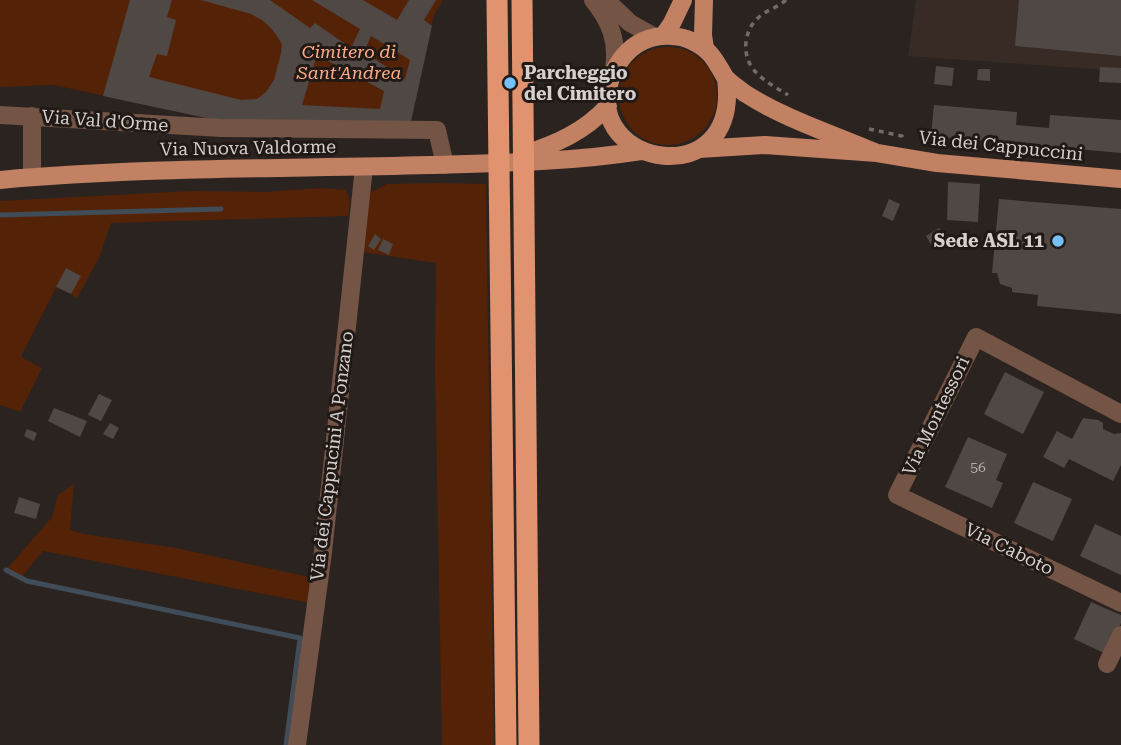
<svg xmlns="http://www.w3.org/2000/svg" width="1121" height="745" viewBox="0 0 1121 745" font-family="'Roboto Serif',serif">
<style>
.built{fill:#382b25}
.green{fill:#542207}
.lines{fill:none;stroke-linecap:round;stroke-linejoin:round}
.stream{stroke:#404c57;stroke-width:5}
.building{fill:#4f4844;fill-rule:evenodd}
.path{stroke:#716b69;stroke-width:3.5;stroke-dasharray:5 5;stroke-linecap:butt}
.minor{stroke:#735445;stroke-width:18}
.major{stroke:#c28163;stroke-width:18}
.highway{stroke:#e1936f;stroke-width:21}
.poi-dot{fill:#75c0f6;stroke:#201916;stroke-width:2.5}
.labels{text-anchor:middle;stroke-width:6;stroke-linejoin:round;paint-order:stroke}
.number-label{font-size:14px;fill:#b4aeac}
.park-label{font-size:18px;font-style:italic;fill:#feac86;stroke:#201916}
.poi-label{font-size:18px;font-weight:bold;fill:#d5d0ce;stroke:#201916;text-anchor:start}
.street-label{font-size:18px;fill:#d5d0ce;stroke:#201916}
</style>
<rect width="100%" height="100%" fill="#2a2320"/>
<!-- built -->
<path class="built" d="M916 0H1121V71L908 56Z"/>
<!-- green -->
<path class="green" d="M0 0H443L434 15 410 126 220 121 54 85 0 87Z
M619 96a49 49 0 1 1 98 0a49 49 0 1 1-98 0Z
M436 183 486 184 494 745H442L435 369 436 263 355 251 366 195 387 184Z
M322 188 346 190 350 201 348 216 111 223 99 258 77 298 71 294 80 276 66 268 21 357 42 368 20 412 0 405V201L191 191 266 192Z
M74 484 70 530 84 534 176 548 318 579 315 604 43 551 21 578 6 570 52 517 58 495Z"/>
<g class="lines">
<!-- stream -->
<path class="stream" d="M0 215 221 209
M6 570 27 581 300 638 286 745"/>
</g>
<!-- building -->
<path class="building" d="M130 0H172L167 17 176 20 167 56 157 54 149 77 241 100 257 99 266 92 274 80 281 53 282 44 272 29 262 20 251 14 201 0H270L310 28 315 23 351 48 360 29 312 0H363L397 20 409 0H436L424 20 432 26 410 126 220 121 103 96ZM371 36 410 60 405 79 364 52ZM317 55 384 91 380 109 302 105Z
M1019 0H1121V56L1015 46Z
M936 66 954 68 952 86 934 84Z
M1100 67 1121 68V83L1099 82Z
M978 69H990V81L977 80Z
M934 105 1017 112 1016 125 1049 128 1050 115 1121 120V153L931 136Z
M948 182 980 184 978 222 947 220Z
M889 199 900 204 893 221 882 216Z
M999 199 1121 209V314L1037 306 1038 295 1012 292V288L1000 284 997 273H992Z
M939 228 947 243 934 250 926 236Z
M375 234 381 239 374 250 368 246Z
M383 239 393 244 389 255 378 250Z
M66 268 81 276 71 294 56 287Z
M1005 372 1044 392 1023 434 984 414Z
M99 394 112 400 101 421 88 415Z
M54 408 87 421 80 437 48 421Z
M1083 418 1098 420 1103 423V429L1114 434 1121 433V465L1113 481 1069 459 1064 468 1043 457 1057 431 1072 439Z
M110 423 119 428 113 439 103 434Z
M27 429 37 433 34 441 24 436Z
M968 437 1007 454 996 480 1003 483 992 508 945 487Z
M1033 482 1072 499 1053 541 1014 523Z
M19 497 40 504 36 519 14 513Z
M1095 524 1121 536V575L1080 556Z
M1091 602 1121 615V623L1106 654 1074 639Z"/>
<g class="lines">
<!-- path -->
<path class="path" d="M786 0C777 8 766 10 758 18 751 24 747 33 746 42 743 71 767 82 788 95
M869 129 902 136 904 140"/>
<!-- minor -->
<path class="minor" d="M593 0C611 22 618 42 614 69
M606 0 630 23 655 37
M0 115 221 128 437 130 445 165
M32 116V177
M1121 414 976 337 897 495 1121 603
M1107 664 1121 635
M297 745 323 552 364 167"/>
<!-- major -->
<path class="major" d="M704 0 703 35 705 48
M663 36 672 23 683 0
M726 79C741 195 583 167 610 81 616 64 626 49 643 41 659 34 679 34 694 42 711 50 716 62 725 77 730 83 739 89 746 94 785 119 833 134 877 153
M699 149 765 145 877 153 937 163 1121 179
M522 155C556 144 584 132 608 106
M0 180C143 167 286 169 430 165 500 163 571 162 641 151"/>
<!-- highway -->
<path class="highway" d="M497 0 506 745
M522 0 529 745"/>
</g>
<!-- markers -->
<g class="poi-dot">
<circle cx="510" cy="83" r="7"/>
<circle cx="1058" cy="241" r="7"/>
</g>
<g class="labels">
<!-- number labels -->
<g class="number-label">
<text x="978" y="472">56</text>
</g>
<!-- park labels -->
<g class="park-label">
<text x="349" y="58">Cimitero di<tspan x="349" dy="21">Sant'Andrea</tspan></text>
</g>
<!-- poi labels -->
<g class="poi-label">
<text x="524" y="79">Parcheggio<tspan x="524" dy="21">del Cimitero</tspan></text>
<text x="1044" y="247" text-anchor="end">Sede ASL 11</text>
</g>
<!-- street labels -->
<g class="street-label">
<text transform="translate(105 121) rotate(4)" y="6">Via Val d'Orme</text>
<text transform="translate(1001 146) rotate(6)" y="6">Via dei Cappuccini</text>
<text transform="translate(248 148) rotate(-1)" y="6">Via Nuova Valdorme</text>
<text transform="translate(936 416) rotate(-64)" y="6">Via Montessori</text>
<text transform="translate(332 456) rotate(-83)" y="6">Via dei Cappucini A Ponzano</text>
<text transform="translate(1009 549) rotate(26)" y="6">Via Caboto</text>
</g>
</g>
</svg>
